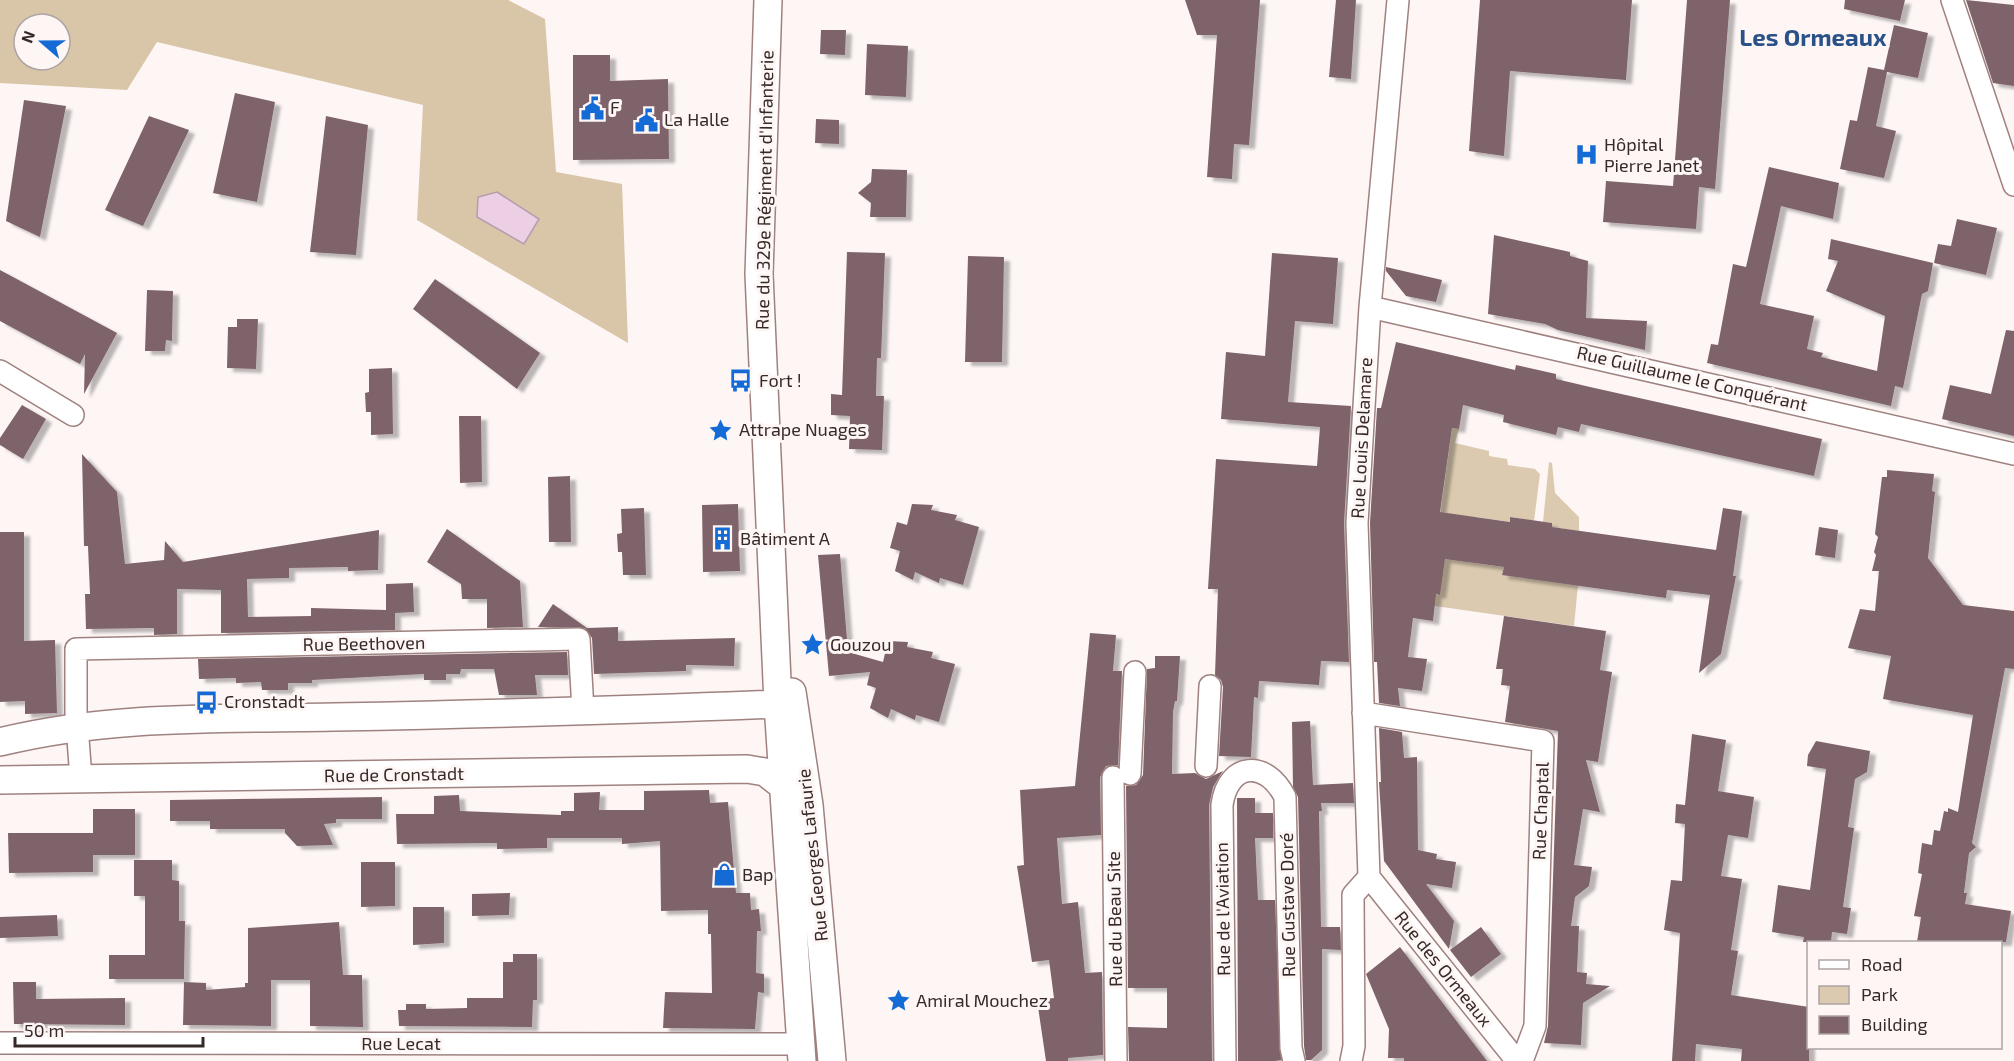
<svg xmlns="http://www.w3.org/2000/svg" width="2014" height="1061" viewBox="0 0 2014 1061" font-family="'Exo 2',sans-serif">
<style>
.green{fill:#dbcab0}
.forest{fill:#d9c5a8;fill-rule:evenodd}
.water{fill:#eccee5;stroke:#b59dad;stroke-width:1.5}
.building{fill:#7e636a;filter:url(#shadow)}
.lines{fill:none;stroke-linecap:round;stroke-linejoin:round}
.minor-casing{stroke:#9f827f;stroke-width:24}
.tertiary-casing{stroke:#9f827f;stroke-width:30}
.minor{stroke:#fff;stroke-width:21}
.tertiary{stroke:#fff;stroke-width:27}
.labels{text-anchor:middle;stroke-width:6;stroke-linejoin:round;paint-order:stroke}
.poi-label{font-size:18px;fill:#362a29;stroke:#fdf6f5;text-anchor:start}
.street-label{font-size:18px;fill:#362a29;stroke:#fdf6f5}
.district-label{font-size:24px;font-weight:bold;fill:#2b5288;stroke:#fdf6f5}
</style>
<defs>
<filter id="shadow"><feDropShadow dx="6" dy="4" stdDeviation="1.5" flood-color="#0004"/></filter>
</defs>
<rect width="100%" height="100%" fill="#fdf6f5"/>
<!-- green -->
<path class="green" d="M1452 428 1459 429 1455 443 1489 451V456L1507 459 1508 465 1535 469 1540 474 1534 521 1511 517 1510 522 1476 517 1469 562 1504 567 1502 574 1578 585 1574 626 1428 605 1429 593 1439 595 1440 517Z
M1549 462 1552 463 1555 493 1579 517V531L1552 527V523L1543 522Z"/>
<!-- forest -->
<path class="forest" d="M0 0H508L545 19 556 172 622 184 628 343 417 220 423 105 157 42 127 90 0 83ZM24 24H60V60H24Z"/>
<!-- water -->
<path class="water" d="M497 192 539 219 524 244 477 217 478 197Z"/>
<!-- building -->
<path class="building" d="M1185 0H1260L1249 145 1234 144 1232 179 1207 177 1217 35H1197Z
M1336 0H1356L1351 79 1329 77Z
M1480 0H1632L1626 80 1510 71 1504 156 1469 151Z
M1687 0H1730L1715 189 1699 187 1696 229 1603 222 1606 181 1673 186Z
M1845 0H1905L1900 21 1844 9Z
M1966 0 2014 5V86L1993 83Z
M1894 25 1928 33 1918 78 1887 72 1876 126 1896 131 1884 178 1840 169 1850 120 1857 121 1868 67 1884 70Z
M821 30H846L845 55 820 54Z
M867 44 908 46 906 97 865 95Z
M573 55H610V81L668 79 669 159 573 160Z
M235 93 275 102 257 202 213 193Z
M24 100 66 106 40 237 6 221Z
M149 116 189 130 143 226 105 210Z
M326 116 368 125 356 255 310 252Z
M816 119 839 120V144L815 143Z
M1769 167 1839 183 1833 219 1781 206 1760 304 1814 316 1807 349 1823 353 1821 357 1877 371 1885 316 1826 291 1838 261 1828 259 1831 239 1933 263 1928 291 1922 294 1903 388 1895 386 1891 406 1707 363 1711 344 1718 345 1733 264 1746 267Z
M872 169 907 170 906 217H870L871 203 858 193 871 182Z
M1957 219 1997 228 1986 275 1934 263 1938 244 1951 246Z
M1494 235 1570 252V256L1588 261 1586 318 1647 321 1645 350 1558 330 1545 324 1488 314Z
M847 252 885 253 881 358H877L876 396H884L882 450 849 449 850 416 831 415V394L842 395Z
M1272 253 1338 258 1333 324 1295 321 1288 402 1351 406 1344 523 1349 662 1321 661 1319 685 1259 681 1258 698 1254 697 1251 757 1219 756 1223 687 1221 680 1215 675 1218 589H1208L1216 459 1317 466 1320 427 1221 419 1226 352 1265 356Z
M968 256 1004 257 1002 362H965Z
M1386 267 1442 280 1436 302 1406 296 1386 271Z
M0 270 117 333 84 394 85 354 80 364 0 321Z
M435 279 540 353 517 389 413 309Z
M147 290 173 291 172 341 166 340 165 351H145Z
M237 319H258L256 369 227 368 228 327H237Z
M2006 330 2014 331V436L1942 419 1950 385 1991 394Z
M1396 342 1515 370 1516 365 1556 374V379L1590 387 1822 439 1814 476 1581 424 1579 432 1558 427 1556 435 1503 422 1504 415 1463 405 1459 429 1452 428 1440 512 1510 522V517L1552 523V527L1716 550 1723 508 1742 511 1733 576H1736L1721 654 1699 673 1710 595 1667 590 1666 598 1502 575 1504 567 1445 559 1440 595 1436 594 1433 621 1413 618 1408 657 1427 659 1422 691 1398 688 1400 706 1379 703 1377 662H1374L1370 523 1377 408H1381Z
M392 368 393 434 371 435V412H366L365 393 369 392V369Z
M22 405 46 419 23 459 0 445V438Z
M459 416H481L482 482 460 483Z
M82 454 117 492 125 564 164 560 165 541 183 562 379 530 378 570 348 571V567L289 568V578L247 579 248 617 311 616V608L386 610V584L413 583 414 612 395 613V630L221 633V590L177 589V634L154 635V628L86 629 85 594H90L88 546H84Z
M1887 470 1934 474 1932 491 1935 492 1928 558 1963 605 2014 611V669L2005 668 1972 843 1976 847 1969 853 1964 893H1967L1965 904 2011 911 2006 942H1917L1921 917 1914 916 1922 874 1918 873 1922 843 1932 845 1934 830 1940 831 1944 811 1948 812V808L1958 812 1973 715 1883 699 1891 656 1848 648 1860 609 1875 611 1879 571H1872L1876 555 1874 552 1878 537 1875 534 1882 477H1887Z
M570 476 571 542H549L548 477Z
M738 504 740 571 703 572 702 505Z
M912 504 933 505 931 510 957 515 955 520 979 527 963 585 940 578 939 583 915 572 913 580 895 571 900 551 890 548 897 522 907 525Z
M644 508 646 575H623L622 552H618L617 534 622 533 621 509Z
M1819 527 1838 530 1835 558 1815 555Z
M447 529 520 581 523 627 487 628V599H462L461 584 427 562Z
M0 532H24V641L55 640 57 713 25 714V701L0 702Z
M840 554 848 652 883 662 888 641 908 642 907 647 933 652 931 658 955 664 939 722 916 715 915 720 891 709 888 718 870 708 876 688 867 685 870 672 829 676 818 555Z
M553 604 587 628 618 627V641L735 638 734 666 686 665V671L594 674 592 638 585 628 538 627Z
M1504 616 1606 631 1600 670 1612 672 1598 762 1586 760 1600 812 1583 809 1574 865 1592 867 1589 886 1575 897 1571 926H1579L1577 972 1587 973 1586 984 1610 986 1583 1003 1581 1045 1544 1043 1548 1026 1558 731 1505 722 1510 686 1501 685 1503 669H1496Z
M1090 633 1116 635 1113 671H1122L1118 765 1106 766 1100 777 1101 835 1057 838 1062 904 1078 902 1085 973 1102 972 1103 1055 1068 1058V1061H1046L1037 1000 1054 998 1049 960 1032 962 1017 866 1024 865 1020 790 1075 786Z
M567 652 568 675H535L537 695H499L494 669H461L460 674H446V680H424V674L312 680V683H288V690H262L261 682 236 683V678L199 679 198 659Z
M1155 656H1180L1177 701H1175L1173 712 1172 774 1195 773 1206 779 1223 771 1213 787 1209 805 1212 1061H1129L1128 1027 1167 1028V988H1128L1126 786 1136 785 1143 775 1147 669 1155 668Z
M1310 721 1313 785 1353 783 1354 803H1321L1322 811H1319L1321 927H1340L1341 950 1322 949V1050L1311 1060H1306L1304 1046 1298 797 1293 787 1292 722Z
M1379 728 1402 732 1404 758 1417 757 1418 850 1437 854 1436 859 1456 862 1452 888 1426 884 1454 921 1449 949 1384 861 1379 782H1381Z
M1692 734 1726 740 1718 791 1754 797 1748 838 1728 835 1721 876 1742 879 1731 950 1738 951 1731 995 1809 1007V1061H1741L1742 1049 1696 1044 1695 1061H1672L1680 933 1664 930 1671 880 1682 881 1685 824 1675 823 1676 804 1685 805Z
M1816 741 1870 751 1867 772 1855 779 1848 827 1854 828 1843 907 1851 908 1847 934 1832 932 1831 942H1803L1804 937 1772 932 1778 885 1810 890 1826 769 1807 766 1808 755Z
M709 790 710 803 728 802 736 893H750L751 910 759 909 761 931H757L756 973 764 974V993L758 992 755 1029 663 1028 665 992 712 993 711 934H708V910L661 911 660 841 622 844V838H547V848L497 849V843L397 844 396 814H434V796L459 795 460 811 561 815V811H574V793L600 792 599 810H644V791Z
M382 797V819H336V823L324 824 333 845 297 846 285 833V829H210V821H170V800Z
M1237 798H1255V813H1273V838H1255L1258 900H1275L1281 1060 1275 1061H1238Z
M93 809H135V855H93V872L9 873 8 833H93Z
M134 860H172V880L179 881V921H185L184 979H109V955H145V896H134Z
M361 862H395V906L361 907Z
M510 893 509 915 472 916V894Z
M413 907H444V943L413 945Z
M57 915 58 936 0 938V917Z
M339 922 343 975H362L363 1027 310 1026V980H271V1026L183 1025 184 982 206 983V990L245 987V983H248V928Z
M1481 927 1501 954 1471 977 1450 950Z
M1400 947 1487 1061H1404V1058H1388L1389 1029 1366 974Z
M513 954H537V1000H533L532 1027 399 1026 398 1010H406V1004H426V1009L467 1008V998H503V962H513Z
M13 982H36V999L125 998V1025L14 1024Z"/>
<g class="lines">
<defs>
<path id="minor" d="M1952 0 2014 185
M1370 307 2014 454
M0 371 73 415
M1363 713 1543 741 1535 1026 1522 1061
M1206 766 1210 686
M1130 774 1135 672
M1113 777 1116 1061
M81 778 76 713V649L579 639 583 711
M1369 877 1357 523 1370 307 1398 0
M1369 877 1517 1061
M0 1043 801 1044
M1225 1061 1222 805C1228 762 1266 759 1285 797L1291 1048 1294 1061
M1351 1061 1354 1046 1353 895 1369 877"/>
<path id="tertiary" d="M768 0 759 274 778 704 802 1061
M792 692 809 805 832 1061
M0 742C108 715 223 719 334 717 482 714 630 710 778 704
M0 780 747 769 765 772 783 786"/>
</defs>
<!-- minor casing -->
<use href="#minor" class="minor-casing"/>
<!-- tertiary casing -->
<use href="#tertiary" class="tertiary-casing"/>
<!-- minor -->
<use href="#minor" class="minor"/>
<!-- tertiary -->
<use href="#tertiary" class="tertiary"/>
</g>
<!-- icons -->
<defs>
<symbol id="civic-bare" viewBox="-9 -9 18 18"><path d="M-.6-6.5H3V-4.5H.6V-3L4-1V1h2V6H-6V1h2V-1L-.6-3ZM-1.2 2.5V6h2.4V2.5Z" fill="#156bd5" stroke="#fdf6f5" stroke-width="2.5" paint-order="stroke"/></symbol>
<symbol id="hospital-bare" viewBox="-9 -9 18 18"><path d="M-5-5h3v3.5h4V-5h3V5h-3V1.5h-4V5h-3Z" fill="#156bd5" stroke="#fdf6f5" stroke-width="2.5" paint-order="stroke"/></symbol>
<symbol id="bus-bare" viewBox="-9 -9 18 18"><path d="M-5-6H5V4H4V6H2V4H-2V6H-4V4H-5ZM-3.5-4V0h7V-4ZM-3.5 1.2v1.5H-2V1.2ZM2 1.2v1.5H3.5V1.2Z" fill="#156bd5" stroke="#fdf6f5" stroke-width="2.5" paint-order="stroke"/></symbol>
<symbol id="sight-bare" viewBox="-9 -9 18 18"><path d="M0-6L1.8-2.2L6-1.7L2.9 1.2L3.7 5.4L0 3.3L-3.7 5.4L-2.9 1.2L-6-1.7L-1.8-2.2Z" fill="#156bd5" stroke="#fdf6f5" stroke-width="2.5" paint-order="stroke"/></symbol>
<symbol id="building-bare" viewBox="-9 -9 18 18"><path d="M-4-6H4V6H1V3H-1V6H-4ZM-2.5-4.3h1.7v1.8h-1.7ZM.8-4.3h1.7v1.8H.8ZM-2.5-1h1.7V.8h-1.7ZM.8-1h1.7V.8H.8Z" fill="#156bd5" stroke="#fdf6f5" stroke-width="2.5" paint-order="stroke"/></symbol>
<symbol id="shop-bare" viewBox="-9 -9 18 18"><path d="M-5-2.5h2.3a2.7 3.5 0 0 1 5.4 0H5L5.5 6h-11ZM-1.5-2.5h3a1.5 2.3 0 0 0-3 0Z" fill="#156bd5" stroke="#fdf6f5" stroke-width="2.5" paint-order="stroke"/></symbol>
</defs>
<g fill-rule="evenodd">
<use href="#civic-bare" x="576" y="92" width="33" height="33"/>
<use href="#civic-bare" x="630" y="104" width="33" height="33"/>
<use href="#hospital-bare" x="1570" y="138" width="33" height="33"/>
<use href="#bus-bare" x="724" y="364" width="33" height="33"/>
<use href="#sight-bare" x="704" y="414" width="33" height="33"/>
<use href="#building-bare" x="706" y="522" width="33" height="33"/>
<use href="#sight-bare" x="796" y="628" width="33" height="33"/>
<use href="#bus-bare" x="190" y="686" width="33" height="33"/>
<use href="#shop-bare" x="708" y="858" width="33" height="33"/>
<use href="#sight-bare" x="882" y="984" width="33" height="33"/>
</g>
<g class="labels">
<!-- poi labels -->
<g class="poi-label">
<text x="610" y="114">F</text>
<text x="664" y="126">La Halle</text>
<text x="1604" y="151">Hôpital<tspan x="1604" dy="21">Pierre Janet</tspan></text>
<text x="759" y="387">Fort !</text>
<text x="739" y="436">Attrape Nuages</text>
<text x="740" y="545">Bâtiment A</text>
<text x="830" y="651">Gouzou</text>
<text x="224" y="708">Cronstadt</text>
<text x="742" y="881">Bap</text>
<text x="916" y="1007">Amiral Mouchez</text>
</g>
<!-- street labels -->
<g class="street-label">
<text transform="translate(765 190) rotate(-89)" y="6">Rue du 329e Régiment d'Infanterie</text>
<text transform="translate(1692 379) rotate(13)" y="6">Rue Guillaume le Conquérant</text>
<text transform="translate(1362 438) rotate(-87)" y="6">Rue Louis Delamare</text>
<text transform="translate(364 644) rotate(-1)" y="6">Rue Beethoven</text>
<text transform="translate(394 775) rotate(-1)" y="6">Rue de Cronstadt</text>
<text transform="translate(1541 811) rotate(-88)" y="6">Rue Chaptal</text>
<text transform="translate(813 855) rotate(-96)" y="6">Rue Georges Lafaurie</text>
<text transform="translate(1288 905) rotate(-91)" y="6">Rue Gustave Doré</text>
<text transform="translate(1223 909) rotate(-91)" y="6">Rue de l'Aviation</text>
<text transform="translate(1115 919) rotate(-91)" y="6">Rue du Beau Site</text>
<text transform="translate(1443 969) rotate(51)" y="6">Rue des Ormeaux</text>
<text x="401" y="1050">Rue Lecat</text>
</g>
<!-- district labels -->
<g class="district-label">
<text x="1813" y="46">Les Ormeaux</text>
</g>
</g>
<!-- legend -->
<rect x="1807" y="941" width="195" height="108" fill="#fdf6f5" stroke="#ada4a3" stroke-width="1.5"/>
<rect x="1819" y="960" width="30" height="9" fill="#ffffff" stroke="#ada4a3" stroke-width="1.5"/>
<text x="1861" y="971" font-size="18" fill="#362a29">Road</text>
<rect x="1819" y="986" width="30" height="18" fill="#dbcab0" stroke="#ada4a3" stroke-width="1.5"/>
<text x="1861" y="1001" font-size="18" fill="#362a29">Park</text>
<rect x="1819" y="1016" width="30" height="18" fill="#7e636a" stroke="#ada4a3" stroke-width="1.5"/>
<text x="1861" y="1031" font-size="18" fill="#362a29">Building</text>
<!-- north arrow -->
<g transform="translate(42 42) rotate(290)"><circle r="28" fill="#fdf6f5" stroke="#ada4a3" stroke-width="1.5"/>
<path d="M0-4.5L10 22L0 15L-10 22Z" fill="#156bd5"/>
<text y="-9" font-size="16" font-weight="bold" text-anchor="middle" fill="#362a29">N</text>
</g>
<!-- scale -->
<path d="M15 1037v9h188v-9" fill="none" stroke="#362a29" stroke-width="3"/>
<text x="24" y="1037" font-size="18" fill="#362a29" stroke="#fdf6f5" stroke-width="4.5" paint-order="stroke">50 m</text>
</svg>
